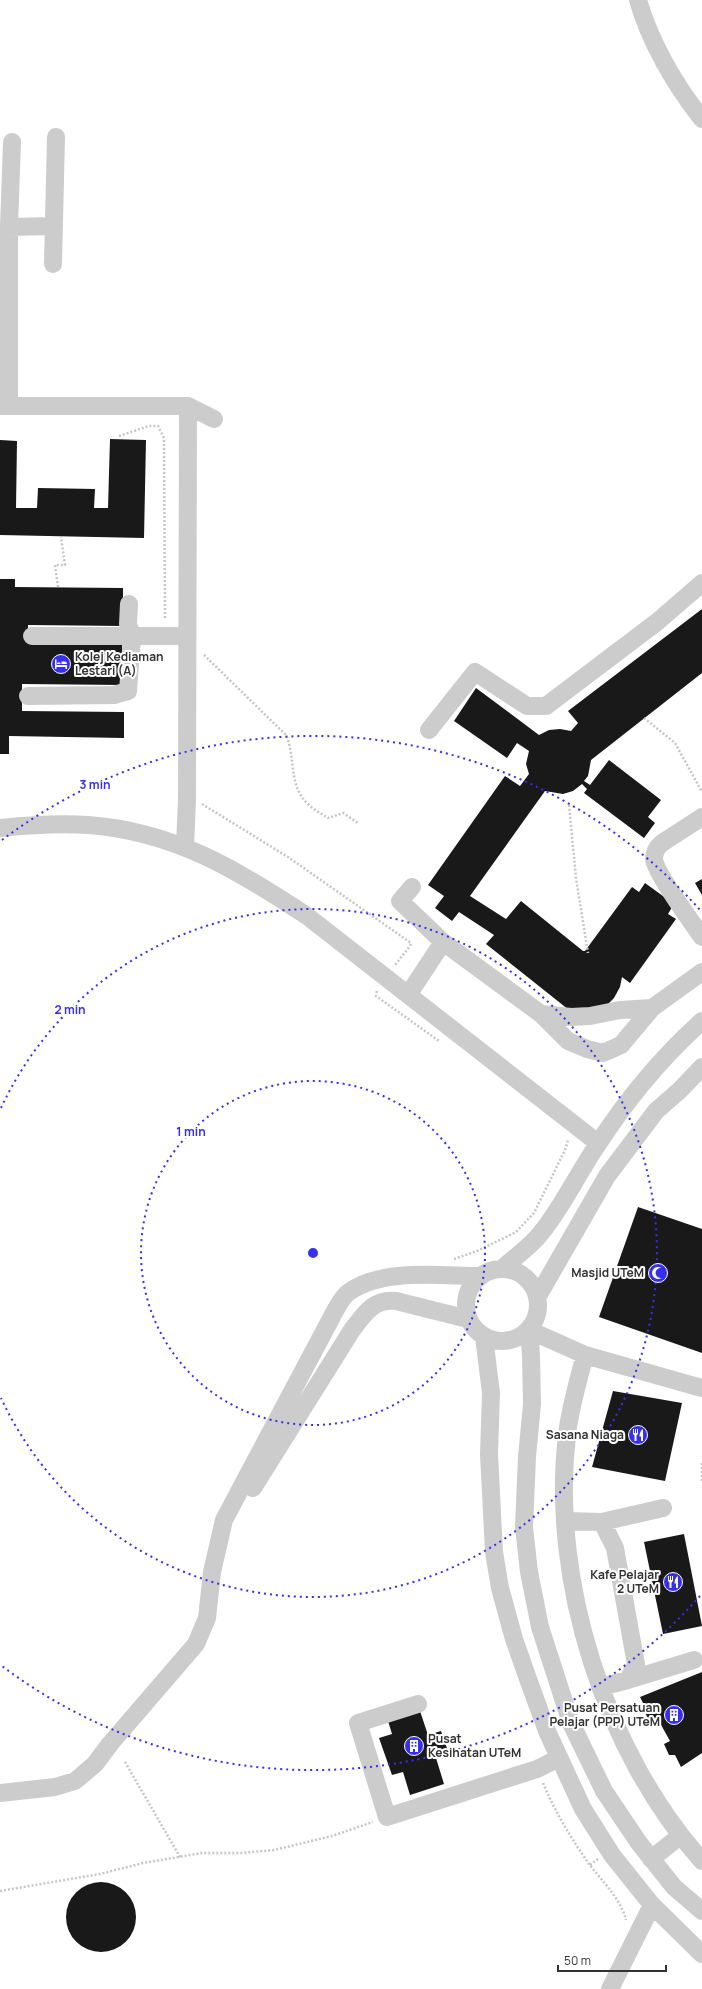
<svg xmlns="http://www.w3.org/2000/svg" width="702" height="1989" viewBox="0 0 702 1989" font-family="Manrope,sans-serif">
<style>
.building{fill:#191919}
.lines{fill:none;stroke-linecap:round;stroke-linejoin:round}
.path{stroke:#c6c6c6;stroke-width:2.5;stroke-dasharray:2 2;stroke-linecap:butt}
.minor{stroke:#ccc;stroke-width:18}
.ring{fill:none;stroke:#3630ed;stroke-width:2;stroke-dasharray:2 4}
.labels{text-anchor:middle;stroke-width:4;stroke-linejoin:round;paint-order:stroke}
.poi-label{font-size:12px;font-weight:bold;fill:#323232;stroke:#fff;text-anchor:end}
.centre{fill:#3630ed;stroke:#fff;stroke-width:2}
.ring-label{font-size:12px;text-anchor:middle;font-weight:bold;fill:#3630ed;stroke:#fff;stroke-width:4;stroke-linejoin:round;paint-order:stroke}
</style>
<rect width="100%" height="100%" fill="#fff"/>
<!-- building -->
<path class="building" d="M110 439 146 440 144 538 0 535V440L17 441 16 508H37L38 488 95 489 94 508H108Z
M0 579H15V587L123 588V626L28 625V643L122 644V685L22 684V711L124 712V738L9 736V754H0Z
M702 609V673L591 760 588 776 584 781 590 785 609 760 661 800 648 817 655 823 644 838 584 793 587 789 582 784 573 791 563 794 545 791 470 896 506 919 521 901 583 951H585L632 887 639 892 645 883 674 904 668 914 676 919 630 983 622 977 620 987 614 998 605 1007 569 1010 486 944 494 935 459 912 452 921 435 908 444 896 428 885 505 776 520 786 529 774 526 764 529 751 517 743 507 758 454 721 476 688 539 735 549 730 560 729 571 731 578 723 568 711Z
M702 879V895L695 883Z
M638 1207 702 1229V1353L599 1317Z
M613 1391 682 1403 665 1481 592 1467Z
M684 1534 702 1626 663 1634 644 1542Z
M702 1672V1753L681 1767 675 1755H669L664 1744 670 1741 660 1723 652 1727 643 1708 645 1707 640 1697Z
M420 1711 428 1735 441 1731 449 1754 436 1758 444 1784 410 1795 403 1772 392 1775 379 1738 392 1734 388 1721Z
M66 1917a35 35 0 1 1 70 0a35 35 0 1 1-70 0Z"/>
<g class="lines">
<!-- path -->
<path class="path" d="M119 436 149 426H158L164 438 165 620
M58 587 55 565H65L61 537
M204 655 286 735C296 757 288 786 308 804 314 810 322 814 328 818L343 813 358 823
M644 718 675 743 702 792
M202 804 288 857 411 943 410 946 395 965
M569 805 576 878 588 953
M377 991 376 996 439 1041
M454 1259 477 1251 516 1232 534 1213 565 1150 568 1140
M702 1463V1481
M125 1762 180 1857
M543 1783C555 1812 571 1838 589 1864 602 1881 621 1899 626 1920
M590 1865 598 1859
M0 1891 100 1874 143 1863 202 1853H241L274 1850 332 1836 373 1822"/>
<!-- minor -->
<path class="minor" d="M638 0C650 42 675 85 702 119
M9 227 54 226
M53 264 56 137
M0 406H188L187 800 185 846
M9 406V227L12 142
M188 406 214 419
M32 636H187
M28 696 114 695 128 691 132 637 128 624 129 604
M429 730 475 672 527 706H546L657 622 702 583
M702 817 662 843C657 847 654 852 654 859 655 872 693 924 702 937
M0 828C29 825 59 823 88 825 173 831 238 870 307 916L598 1143
M412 887 400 901 443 942 541 1014 568 1041 587 1049 603 1053 621 1045 652 1008 702 972
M408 995 443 942
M541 1014 571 1017 590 1016 620 1010 652 1008
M503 1268C515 1257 531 1246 541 1233 563 1206 578 1173 598 1144 627 1099 662 1057 702 1021
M466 1305a36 36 0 1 1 72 0a36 36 0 1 1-72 0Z
M538 1296 607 1176 656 1111 680 1090 702 1067
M484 1337 491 1393 489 1454 494 1552 500 1588 514 1639 528 1679 547 1731 583 1809 612 1855 652 1905 702 1954
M585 1355C578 1381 570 1408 567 1435 550 1580 605 1752 702 1861
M702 1388 585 1355 529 1330 531 1356 532 1404 527 1457 524 1527 529 1572 540 1627 571 1723 604 1791 639 1843 674 1887 702 1911
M253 1488 352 1330C365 1313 373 1299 396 1301L468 1319
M565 1521 602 1522 615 1548 636 1664 628 1680 601 1687
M602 1522 663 1508
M628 1680 694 1660
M418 1704 358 1723 387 1817 537 1769 559 1758
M0 1793 55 1787 75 1781 95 1764 110 1744 196 1644 207 1618 212 1572 224 1520 336 1309C339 1304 343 1296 349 1292 382 1268 440 1276 480 1276
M651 1859 680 1836
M610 1989 652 1905"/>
</g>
<!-- distance rings -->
<g class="ring">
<circle cx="313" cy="1253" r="172"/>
<path d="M1 1108A344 344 0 1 1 1 1398"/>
<path d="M700 1596A517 517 0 0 1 2 1666M2 840A517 517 0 0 1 700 910"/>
</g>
<!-- icons -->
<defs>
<symbol id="hotel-disc" viewBox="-11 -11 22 22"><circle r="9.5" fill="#3630ed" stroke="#fff"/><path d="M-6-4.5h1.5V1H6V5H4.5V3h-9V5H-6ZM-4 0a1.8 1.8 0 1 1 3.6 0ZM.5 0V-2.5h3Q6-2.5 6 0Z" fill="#fff"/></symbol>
<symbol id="mosque-disc" viewBox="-11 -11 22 22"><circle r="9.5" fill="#3630ed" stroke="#fff"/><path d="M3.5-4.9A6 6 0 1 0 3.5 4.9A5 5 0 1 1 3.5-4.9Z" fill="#fff"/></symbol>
<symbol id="restaurant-disc" viewBox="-11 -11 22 22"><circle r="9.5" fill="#3630ed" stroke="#fff"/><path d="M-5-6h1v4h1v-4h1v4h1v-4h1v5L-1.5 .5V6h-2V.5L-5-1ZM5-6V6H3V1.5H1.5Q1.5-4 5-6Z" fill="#fff"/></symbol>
<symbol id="building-disc" viewBox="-11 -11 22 22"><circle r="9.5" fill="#3630ed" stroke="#fff"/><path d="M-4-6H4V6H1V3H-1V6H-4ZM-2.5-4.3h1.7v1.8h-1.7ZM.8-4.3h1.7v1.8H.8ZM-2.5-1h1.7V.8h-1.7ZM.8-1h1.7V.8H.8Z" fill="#fff"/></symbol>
</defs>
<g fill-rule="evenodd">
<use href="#hotel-disc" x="50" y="653" width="22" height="22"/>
<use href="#mosque-disc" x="647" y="1262" width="22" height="22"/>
<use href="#restaurant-disc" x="627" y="1424" width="22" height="22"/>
<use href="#restaurant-disc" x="662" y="1571" width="22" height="22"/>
<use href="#building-disc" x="663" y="1704" width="22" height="22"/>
<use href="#building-disc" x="403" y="1735" width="22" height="22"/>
</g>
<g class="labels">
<!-- poi labels -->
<g class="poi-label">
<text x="75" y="661" text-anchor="start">Kolej Kediaman<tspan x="75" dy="14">Lestari (A)</tspan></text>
<text x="644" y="1277">Masjid UTeM</text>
<text x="624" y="1439">Sasana Niaga</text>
<text x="659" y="1579">Kafe Pelajar<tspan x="659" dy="14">2 UTeM</tspan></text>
<text x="660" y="1712">Pusat Persatuan<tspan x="660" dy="14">Pelajar (PPP) UTeM</tspan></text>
<text x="428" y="1743" text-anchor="start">Pusat<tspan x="428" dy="14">Kesihatan UTeM</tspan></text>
</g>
</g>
<circle cx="313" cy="1253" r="6" class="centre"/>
<g class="ring-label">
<text x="95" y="789">3 min</text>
<text x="70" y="1014">2 min</text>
<text x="191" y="1136">1 min</text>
</g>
<!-- scale -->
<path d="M558 1965v6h108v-6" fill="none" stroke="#323232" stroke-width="2"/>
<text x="564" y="1965" font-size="12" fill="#323232" stroke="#ffffff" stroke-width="3" paint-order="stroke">50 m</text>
</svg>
